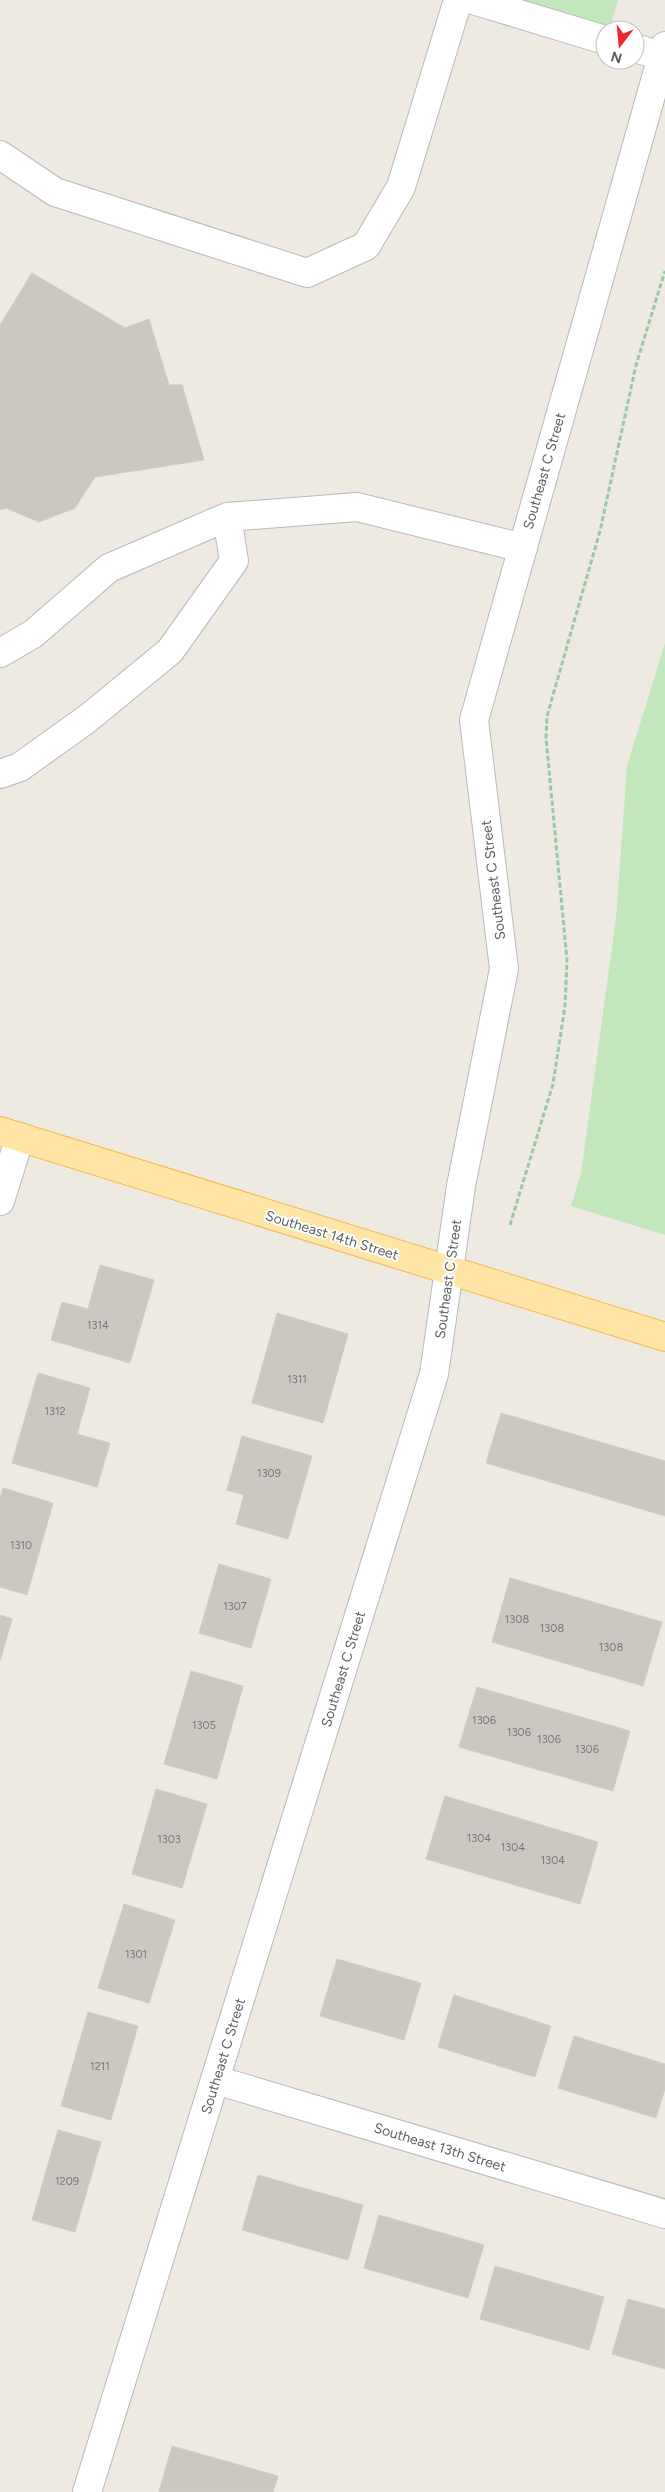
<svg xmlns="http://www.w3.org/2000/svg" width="665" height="2492" viewBox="0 0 665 2492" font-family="Figtree,sans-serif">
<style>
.green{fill:#c2e7bd}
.building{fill:#cbc7c1;stroke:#d3cbc0}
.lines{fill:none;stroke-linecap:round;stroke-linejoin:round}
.minor-casing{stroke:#b5b9bd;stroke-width:30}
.major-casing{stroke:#f7b551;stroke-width:30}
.path{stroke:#97caa0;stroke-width:3;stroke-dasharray:5 2.5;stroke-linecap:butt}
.minor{stroke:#fff;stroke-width:28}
.major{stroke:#ffe6a6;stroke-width:28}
.labels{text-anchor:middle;stroke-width:4;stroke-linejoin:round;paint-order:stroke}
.number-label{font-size:11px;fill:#76797b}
.street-label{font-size:14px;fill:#5a5f64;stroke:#fff}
</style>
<rect width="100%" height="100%" fill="#eeeae2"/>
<!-- green -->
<path class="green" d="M473 0H618L609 30Z
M665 643V1235L571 1206 581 1173 616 918 627 766Z"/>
<!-- building -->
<path class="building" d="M32 273 125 328 149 319 169 385H182L204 460 95 477 75 508 39 522 6 508 0 510V325Z
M100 1265 154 1280 130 1363 51 1340 62 1302 88 1309Z
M277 1313 348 1334 323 1423 252 1403Z
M38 1373 90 1388 77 1434 110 1443 97 1487 12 1463Z
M501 1413 665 1461V1516L486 1463Z
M242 1436 312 1456 288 1539 236 1524 244 1495 227 1490Z
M3 1488 53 1503 27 1595 0 1587V1499Z
M219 1564 271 1579 251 1648 199 1633Z
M510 1578 662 1622 643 1686 492 1642Z
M0 1615 12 1619 0 1661Z
M191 1671 243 1686 217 1779 164 1764Z
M477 1687 630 1731 613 1791 459 1747Z
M156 1789 207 1804 182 1888 132 1874Z
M445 1796 598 1842 580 1904 426 1859Z
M124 1904 175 1920 149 2003 98 1988Z
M337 1959 421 1983 404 2040 320 2016Z
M454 1995 551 2026 535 2077 438 2047Z
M88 2012 138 2026 111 2120 61 2106Z
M574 2036 665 2064V2089L656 2118 558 2088Z
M58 2130 101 2142 75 2232 32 2220Z
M258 2175 363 2205 348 2260 242 2230Z
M379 2215 484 2245 468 2298 364 2268Z
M495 2266 604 2297 589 2350 480 2319Z
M628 2299 665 2309V2369L612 2354Z
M172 2446 278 2476 273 2492H159Z"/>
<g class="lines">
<defs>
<path id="minor" d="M473 0 605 40
M635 48 661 56
M0 155 55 192 307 273 366 246 401 187 458 0
M0 653 33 634 109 568 227 517 357 507 523 548
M0 774 20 767 87 719 170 651 234 561 227 517
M0 1201 20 1137
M216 2080 665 2214
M87 2492 434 1374 461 1186 504 969 474 720 665 46"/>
<path id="major" d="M0 1131 665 1337"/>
</defs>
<!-- minor casing -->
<use href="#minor" class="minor-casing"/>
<!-- major casing -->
<use href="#major" class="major-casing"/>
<!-- path -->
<path class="path" d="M510 1225 553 1084 565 1006 567 960 546 738 547 716 600 531 636 365 665 271"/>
<!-- minor -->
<use href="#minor" class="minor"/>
<!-- major -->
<use href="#major" class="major"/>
</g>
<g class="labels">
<!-- number labels -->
<g class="number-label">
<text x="98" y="1329">1314</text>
<text x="297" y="1383">1311</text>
<text x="55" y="1415">1312</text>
<text x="269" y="1477">1309</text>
<text x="21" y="1549">1310</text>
<text x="235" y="1610">1307</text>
<text x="517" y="1623">1308</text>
<text x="552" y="1632">1308</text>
<text x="611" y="1651">1308</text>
<text x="484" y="1724">1306</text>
<text x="204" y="1729">1305</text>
<text x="519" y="1736">1306</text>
<text x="549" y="1743">1306</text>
<text x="587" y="1753">1306</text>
<text x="479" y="1842">1304</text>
<text x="169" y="1843">1303</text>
<text x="513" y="1851">1304</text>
<text x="553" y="1864">1304</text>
<text x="136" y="1958">1301</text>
<text x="100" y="2070">1211</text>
<text x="67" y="2185">1209</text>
</g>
<!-- street labels -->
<g class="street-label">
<text transform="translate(544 471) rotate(-74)" y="5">Southeast C Street</text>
<text transform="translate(493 880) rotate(-97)" y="5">Southeast C Street</text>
<text transform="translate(332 1235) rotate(17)" y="5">Southeast 14th Street</text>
<text transform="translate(448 1279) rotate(-82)" y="5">Southeast C Street</text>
<text transform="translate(343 1669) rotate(-73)" y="5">Southeast C Street</text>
<text transform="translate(223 2056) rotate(-73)" y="5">Southeast C Street</text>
<text transform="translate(440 2147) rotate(17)" y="5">Southeast 13th Street</text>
</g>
</g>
<!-- north arrow -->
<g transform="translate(620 45) rotate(196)"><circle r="24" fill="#ffffff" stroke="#bdbfc1"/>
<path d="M0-4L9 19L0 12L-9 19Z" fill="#f1252e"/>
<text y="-8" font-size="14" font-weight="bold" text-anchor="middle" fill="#5a5f64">N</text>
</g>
</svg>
